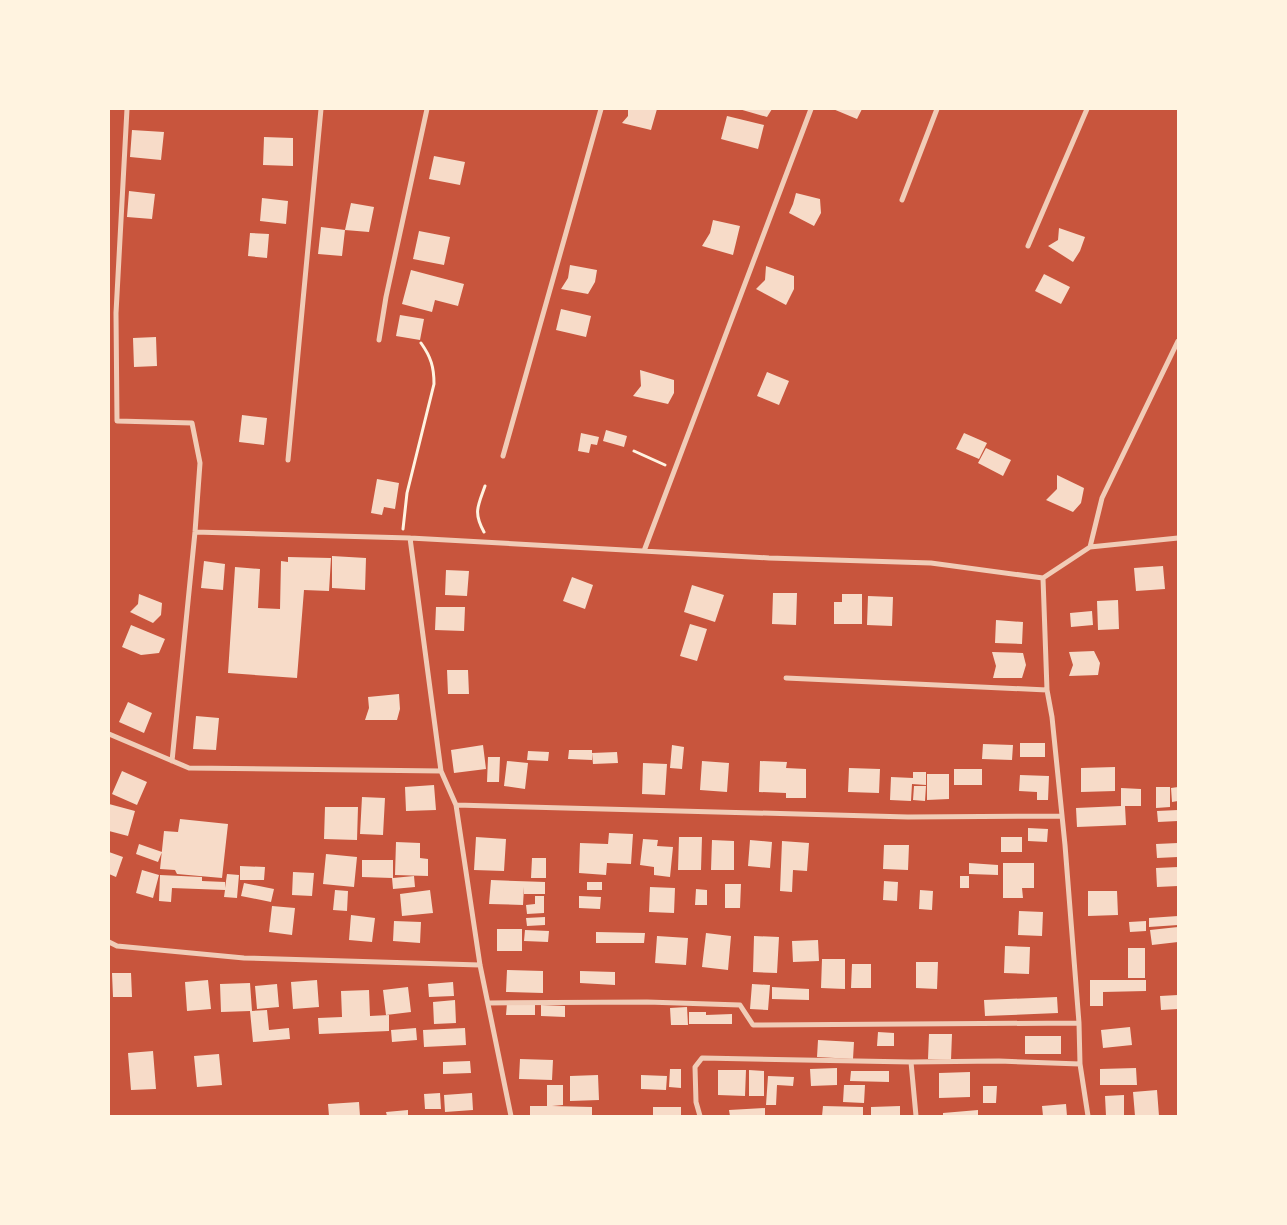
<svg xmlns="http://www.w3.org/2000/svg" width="1287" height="1225" viewBox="0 0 1287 1225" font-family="'PT Sans Narrow',sans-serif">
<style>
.building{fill:#f7dbc8}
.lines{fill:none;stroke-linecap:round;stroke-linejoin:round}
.path{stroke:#fff3e0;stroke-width:3}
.minor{stroke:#f1ccb7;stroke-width:5}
</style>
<rect width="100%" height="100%" fill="#c8553d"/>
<!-- building -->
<path class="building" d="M628 109H657L651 130 622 123 628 116Z
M739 109H772L767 117Z
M833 109H862L857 119Z
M727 116 764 125 758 149 721 139Z
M132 130 164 132 161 160 130 157Z
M264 137 293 138V166L263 165Z
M434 156 465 162 460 185 429 179Z
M129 191 155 194 152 219 127 217Z
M796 193 820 199 821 213 814 226 789 213 793 204Z
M262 198 288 201 286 224 260 221Z
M351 203 374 207 369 232 345 230Z
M713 220 740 226 733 255 702 246 710 233Z
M321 227 345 230 342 256 318 254Z
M1059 228 1085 237 1080 251 1073 262 1048 246 1058 240Z
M419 231 450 237 444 265 413 259Z
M250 233 269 234 267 258 248 256Z
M570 265 597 270 595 282 588 294 561 289 568 278Z
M766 266 794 276V289L786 305 756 289 765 280Z
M411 270 464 284 458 306 435 300 432 312 402 304Z
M1044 274 1070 287 1061 304 1035 291Z
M561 309 591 316 586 337 556 330Z
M400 315 424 319 420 340 396 336Z
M156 337 157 366 134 367 133 338Z
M640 370 674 380V393L668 404 633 396 641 386Z
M767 372 789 381 779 405 757 396Z
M242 415 267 418 264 445 239 442Z
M606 430 627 436 624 447 603 441Z
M581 433 599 437 597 445 591 444 589 453 578 451Z
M964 433 987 443 979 459 956 449Z
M986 448 1011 460 1003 476 978 463Z
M1057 475 1084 488 1081 503 1073 512 1046 500 1057 489Z
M377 479 399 483 395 509 384 507 382 515 371 513Z
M332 556 366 558 365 590 332 588Z
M288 557 331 558 329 591 304 590 297 678 228 673 235 567 260 569 258 608 280 609 281 561 288 562Z
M204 561 225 564 223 590 201 588Z
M1163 566 1165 589 1136 591 1134 568Z
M446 570 469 571 467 596 445 595Z
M572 577 593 585 585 609 563 601Z
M692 585 724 595 715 622 684 612Z
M773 593H797L796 625 772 624Z
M139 594 162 603 161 615 153 623 130 612 138 604Z
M842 594H862V624H834V602H842Z
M868 596 893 597 892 626 867 625Z
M1118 600 1119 629 1098 630 1097 601Z
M436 607H465L464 631 435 630Z
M1092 611 1093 625 1071 627 1070 613Z
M996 620 1023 622 1022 644 995 643Z
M690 624 707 629 697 661 680 656Z
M131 625 165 639 159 653 141 655 122 647Z
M1094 651 1100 663 1098 675 1069 676 1073 665 1069 652Z
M992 652 1023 653 1026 665 1022 678H993L996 666Z
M447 670H468L469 694H448Z
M399 694 400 709 397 720H365L369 708 368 697Z
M128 702 152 713 144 733 119 722Z
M196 716 219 718 216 750 193 749Z
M1020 743H1045V757H1020Z
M983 744 1013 745 1012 760 982 759Z
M483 745 486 769 454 773 451 750Z
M672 745 684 747 682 769 670 768Z
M569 750H592V760L568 759Z
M528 751 549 752 548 761 527 760Z
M617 752 618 763 593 764 592 753Z
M488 757H500L499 782H487Z
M507 761 528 763 525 789 504 786Z
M702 761 729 763 727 792 700 790Z
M760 761 787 762 786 768 806 769V798H786V793L759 792Z
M643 763 667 764 665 795 642 794Z
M1115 767V791L1081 792V768Z
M849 768 880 769 879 793 848 792Z
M954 769H982V785H954Z
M122 771 147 782 137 805 112 794Z
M913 772H926V785L912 784 911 801 890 800 891 777 913 778Z
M927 774H949V799L927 800Z
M1020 775 1049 776 1048 800H1037V792L1019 791Z
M434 785 436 810 406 811 405 787Z
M914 786H926L925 801 913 800Z
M1156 787H1170V807L1156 808Z
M1178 787V801L1172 802 1171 788Z
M1121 788 1141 789V806H1125L1126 825 1077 827 1076 808 1121 806Z
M362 797 385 798 383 835 360 834Z
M109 804 135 811 128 836 109 831Z
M325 807H358L357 840 324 839Z
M1178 810V821L1158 822 1157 811Z
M180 819 228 824 222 878 177 874 175 870 160 869 164 831 178 832Z
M1028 828 1048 829 1047 842 1028 841Z
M609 833 633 834 631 864 607 863 606 875 579 873 580 843 608 844Z
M476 837 506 839 504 871 474 870Z
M679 837H702L701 870H678Z
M1001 837H1022V852H1001Z
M643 839 658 840 657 846 673 847 670 877 654 875V867L640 865Z
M712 840 734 841V870H711Z
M750 840 772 842 770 868 748 866Z
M782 841 809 843 807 871 793 870 792 892 780 891Z
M396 842 420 843V858L428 859V876L395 875Z
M1178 843V857L1157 858 1156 844Z
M139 844 162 852 158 862 136 854Z
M884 845H909L908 870 883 869Z
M109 852 123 857 116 877 109 874Z
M326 854 357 857 354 887 323 884Z
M532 858H546V878H531Z
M362 860H393V878L414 876 415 887 393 889 392 878 362 877Z
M969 863 998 865V875L969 874Z
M1003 863H1034V888H1022L1023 898H1003Z
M240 866 265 867 264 880H240Z
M1178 867V886L1157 887 1156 868Z
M142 870 159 875 153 898 136 893Z
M293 872 314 873 312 896 292 895Z
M227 874 239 875 237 898 224 897 225 890 172 888 171 902 159 901 160 875 202 877V881L225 882V888Z
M960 876H969V888H960Z
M491 880 545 882V894H524V887L523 905 489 904Z
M884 881 898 882 897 901 883 900Z
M587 882H602V890H587Z
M244 883 274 889 271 902 241 896Z
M725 884H741L740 908H725Z
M650 887 675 888 674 913 649 912Z
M696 889 707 890V905H695Z
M335 890 348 891 347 911 333 910Z
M430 890 433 913 402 916 400 894Z
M920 890 933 891 932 910 919 909Z
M1088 891H1117L1118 915 1088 916Z
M535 896H544V913L527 914 526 905 535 904Z
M579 896 601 897 600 909 579 908Z
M272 906 295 908 292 935 269 932Z
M1019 911 1043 912 1042 936 1018 935Z
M351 915 375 918 372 942 349 940Z
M1178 916V925L1149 927V918Z
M545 917V925L527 926 526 918Z
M394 921 421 922 420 943 393 941Z
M1146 921V931L1130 932 1129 922Z
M1178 927V942L1152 945 1150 930Z
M497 929H522V951H497Z
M525 930 549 931 548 942 524 941Z
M596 932 645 933 644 943H596Z
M706 933 731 936 728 970 702 967Z
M657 936 688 938 686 965 655 963Z
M754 936 779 937 777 973 753 972Z
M818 940 819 961 793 962 792 941Z
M1005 946 1030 947 1029 974 1004 973Z
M1128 948H1145V978H1128Z
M822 959H845V989L821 988Z
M916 962H938L937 989 916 988Z
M852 964H871V988H851Z
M507 970 543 971V993L506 992Z
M580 971 615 972V985L580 983Z
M112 973H131L132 997H113Z
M208 980 211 1009 187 1011 185 982Z
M317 980 319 1007 293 1009 291 982Z
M1090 980H1146V991L1103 992V1006H1090Z
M453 982 454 996 429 997 428 984Z
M250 983 252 1011 267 1010 269 1030 289 1028 290 1039 253 1042 250 1011 221 1012 220 984Z
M277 984 279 1007 257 1009 255 986Z
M752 984 770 985 768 1010 750 1009Z
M408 987 411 1012 386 1015 383 990Z
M772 987 809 989V1000L772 999Z
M369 990 370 1016 389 1015V1031L319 1034 318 1018 342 1017 341 991Z
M1178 995V1009L1161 1010 1160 996Z
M1057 997 1058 1013 985 1016 984 1000Z
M455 1000 456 1023 434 1024 433 1002Z
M507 1003 535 1004V1015H506Z
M541 1005 565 1006V1017L541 1016Z
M687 1007 688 1025H671L670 1008Z
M689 1012H706V1015L732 1014V1024H689Z
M1130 1027 1132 1045 1103 1048 1101 1030Z
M416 1028 417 1040 392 1042 391 1030Z
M465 1028 466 1045 424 1047 423 1030Z
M878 1032 894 1033V1046H877Z
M929 1034H952L951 1060 928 1059Z
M1025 1036H1061V1054H1025Z
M818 1040 854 1042 853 1059 817 1057Z
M153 1051 156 1089 131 1090 128 1053Z
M219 1054 222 1085 197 1087 194 1056Z
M520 1059 553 1060 552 1080 519 1079Z
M470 1061 471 1073 443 1074V1062Z
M837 1068V1085L811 1086 810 1069Z
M1136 1068 1137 1085H1100V1069Z
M670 1069H681V1088L669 1087Z
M718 1070H746L745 1096 718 1095Z
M749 1070 764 1071V1096H749Z
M851 1071H889V1082L850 1081Z
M970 1072V1097L939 1098V1073Z
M598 1075 599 1100 570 1101V1076Z
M641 1075 667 1076 666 1090 641 1089Z
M768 1076 794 1077 793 1086 777 1085 776 1105H766Z
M547 1085H563V1105L552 1106 592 1107V1116H530V1106H547Z
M844 1085H865L864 1103 843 1102Z
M983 1086H997L996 1103H983Z
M1157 1090 1159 1116H1135L1133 1092Z
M440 1093 441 1109H425L424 1094Z
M472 1093 473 1110 445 1112 444 1095Z
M1124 1095V1116H1106L1105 1096Z
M359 1102 360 1116H329L328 1104Z
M1066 1104 1067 1116H1043L1042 1106Z
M823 1106 863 1107V1116H822Z
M900 1106V1116H871V1107Z
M653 1107H681V1116H653Z
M765 1108V1116H730L729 1110Z
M408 1110V1116H387L386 1112Z
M978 1110V1116H943V1113Z"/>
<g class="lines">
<!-- path -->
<path class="path" d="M634 451 665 465
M403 529 407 493 434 384C434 367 431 357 421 343
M484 532C473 512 478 506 485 486"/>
<!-- minor -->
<path class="minor" d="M127 109 116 313 117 421 192 423 200 463 195 532 172 761
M902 200 937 109
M1028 246 1087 109
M379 340 386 297 427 109
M503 456 601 109
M288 460 321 109
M195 532 410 538 769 558 931 563 1043 578
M410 538 441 771 456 805 480 965 511 1116
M1090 547 1178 538
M644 551 811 109
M786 678 1047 690
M109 734 189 768 441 771
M456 805 908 817 1061 816
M109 942 117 946 244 958 480 965
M488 1003 647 1002 740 1005 753 1025 1079 1023
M911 1062 916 1116
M700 1116 696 1102 695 1067 702 1058 911 1062 999 1061 1080 1064
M1088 1116 1080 1064 1079 1023 1065 845 1052 717 1047 690 1043 578 1090 547 1102 498 1178 341"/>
</g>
<!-- border -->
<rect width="1287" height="1225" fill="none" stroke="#fff3e0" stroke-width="220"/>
</svg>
